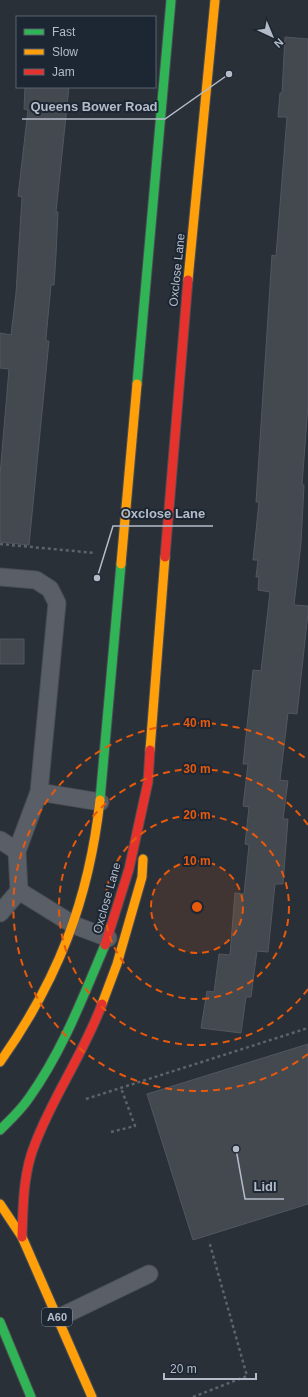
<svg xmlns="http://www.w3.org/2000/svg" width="308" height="1397" viewBox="0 0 308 1397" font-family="Helvetica,sans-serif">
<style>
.building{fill:#444950;stroke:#52575f}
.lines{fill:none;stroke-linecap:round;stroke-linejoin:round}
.lane-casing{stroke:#484c53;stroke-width:19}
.fast-casing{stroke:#484c53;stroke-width:11}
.slow-casing{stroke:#484c53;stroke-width:11}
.jam-casing{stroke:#484c53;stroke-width:11}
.path{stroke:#5d636a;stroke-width:2.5;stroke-dasharray:3 3;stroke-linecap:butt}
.lane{stroke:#5a5e66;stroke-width:17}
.fast{stroke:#30b455;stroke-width:9}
.slow{stroke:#ff9f0a;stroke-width:9}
.jam{stroke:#e5322d;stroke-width:9}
.ring{fill:none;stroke:#e8590c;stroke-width:2;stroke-dasharray:7 5}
.labels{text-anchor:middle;stroke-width:4;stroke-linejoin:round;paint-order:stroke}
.shield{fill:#1d2633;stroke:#878f9c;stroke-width:1}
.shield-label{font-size:11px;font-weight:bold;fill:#b4bcc9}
.street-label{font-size:12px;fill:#b4bcc9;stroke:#1d2633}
.centre{fill:#e8590c;stroke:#1d2633;stroke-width:2}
.ring-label{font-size:12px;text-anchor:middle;font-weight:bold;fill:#e8590c;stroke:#1d2633;stroke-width:4;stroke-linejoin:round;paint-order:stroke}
.leader{fill:none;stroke:#b4bcc9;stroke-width:1.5}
.callout-dot{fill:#b4bcc9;stroke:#1d2633;stroke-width:1.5}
.callout-label{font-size:13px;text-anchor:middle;font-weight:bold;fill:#b4bcc9;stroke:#1d2633;stroke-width:4;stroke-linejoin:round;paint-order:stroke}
</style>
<rect width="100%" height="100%" fill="#2a3038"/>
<!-- building -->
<path class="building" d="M285 37 308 39V405L302 485H304L301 543 294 605 308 606V613L297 714 288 713 280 780 288 781 283 819H288L283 884H275L268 952 257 951 251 997H246L241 1033 201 1028 207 991 214 992 219 954 230 955 235 893 244 894 249 845 245 844 249 807 243 806 248 764H243L253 670 261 671 270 592 258 590 259 577H256L258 560H253L259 502H256L272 255 276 256 287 117H278L280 93H282Z
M25 87H69L56 212H58L56 255 54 285H51L46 338V341H49L29 545 0 542V475L9 369 0 368V333L11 335 16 293 22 197 18 196 28 110 24 109Z
M0 639H24V664H0Z
M308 1044V1204L193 1240 147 1094Z"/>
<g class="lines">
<defs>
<path id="lane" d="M0 577 36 580 50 589 57 603 39 792 17 851 19 891 74 925 108 938
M39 792 100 802
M0 840 17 851
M0 913 19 891
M58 1318 149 1274"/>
<path id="fast" d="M137 384 171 0
M100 800 121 564
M0 1130C10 1120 21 1110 29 1098 62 1052 83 997 105 945
M0 1322 31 1397"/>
<path id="slow" d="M188 280 215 0
M121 564 137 384
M150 750 165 557
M102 1004 117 964 142 877 143 859
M0 1062C58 980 89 900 100 800
M0 1204 22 1237 92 1397"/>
<path id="jam" d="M165 557 188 280
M105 945 129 869 148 782 150 750
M22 1237C23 1206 23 1173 35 1144 53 1096 84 1053 102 1004"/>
</defs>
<!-- lane casing -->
<use href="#lane" class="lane-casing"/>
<!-- fast casing -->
<use href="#fast" class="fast-casing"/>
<!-- slow casing -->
<use href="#slow" class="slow-casing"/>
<!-- jam casing -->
<use href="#jam" class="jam-casing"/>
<!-- path -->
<path class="path" d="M0 544 95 553
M86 1099 308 1028
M111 1132 135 1126 121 1088
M193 1397 247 1376 209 1241"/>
<!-- lane -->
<use href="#lane" class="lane"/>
<!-- fast -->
<use href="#fast" class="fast"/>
<!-- slow -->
<use href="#slow" class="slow"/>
<!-- jam -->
<use href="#jam" class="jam"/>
</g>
<!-- distance rings -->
<circle cx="197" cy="907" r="46" fill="#e8590c" fill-opacity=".12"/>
<g class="ring">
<circle cx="197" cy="907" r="46"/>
<circle cx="197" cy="907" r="92"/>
<path d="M308 989A138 138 0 1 1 308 825"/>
<path d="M308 1054A184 184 0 1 1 308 760"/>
</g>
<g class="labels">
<!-- shield labels -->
<rect class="shield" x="42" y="1308" width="30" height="18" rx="3"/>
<g class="shield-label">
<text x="57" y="1321">A60</text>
</g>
<!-- street labels -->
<g class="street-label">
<text transform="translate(177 270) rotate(-84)" y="4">Oxclose Lane</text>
<text transform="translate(107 898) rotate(-74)" y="4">Oxclose Lane</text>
</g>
</g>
<circle cx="197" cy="907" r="6" class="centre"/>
<g class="ring-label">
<text x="197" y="727">40 m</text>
<text x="197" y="773">30 m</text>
<text x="197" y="819">20 m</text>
<text x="197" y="865">10 m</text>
</g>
<!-- callouts -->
<path class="leader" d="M229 74L165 119H22M97 578L113 526H213M236 1149L245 1199H284"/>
<g class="callout-dot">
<circle cx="229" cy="74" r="4"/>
<circle cx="97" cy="578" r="4"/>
<circle cx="236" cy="1149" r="4"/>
</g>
<g class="callout-label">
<text x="94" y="111">Queens Bower Road</text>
<text x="163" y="518">Oxclose Lane</text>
<text x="265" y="1191">Lidl</text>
</g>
<!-- legend -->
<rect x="16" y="16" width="140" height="72" fill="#1d2633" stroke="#59626f"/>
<rect x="24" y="29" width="20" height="6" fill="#30b455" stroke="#59626f"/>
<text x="52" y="36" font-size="12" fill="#b4bcc9">Fast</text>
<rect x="24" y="49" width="20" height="6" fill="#ff9f0a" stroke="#59626f"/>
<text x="52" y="56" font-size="12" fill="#b4bcc9">Slow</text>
<rect x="24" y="69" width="20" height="6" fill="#e5322d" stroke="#59626f"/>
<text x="52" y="76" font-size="12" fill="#b4bcc9">Jam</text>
<!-- north arrow -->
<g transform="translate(272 36) rotate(136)" stroke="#1d2633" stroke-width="3" paint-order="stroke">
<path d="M0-3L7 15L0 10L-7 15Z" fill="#b4bcc9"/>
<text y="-6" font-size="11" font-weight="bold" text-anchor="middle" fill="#b4bcc9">N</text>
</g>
<!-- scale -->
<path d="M164 1373v6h92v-6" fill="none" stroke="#b4bcc9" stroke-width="2"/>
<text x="170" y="1373" font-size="12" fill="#b4bcc9" stroke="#1d2633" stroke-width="3" paint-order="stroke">20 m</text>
</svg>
